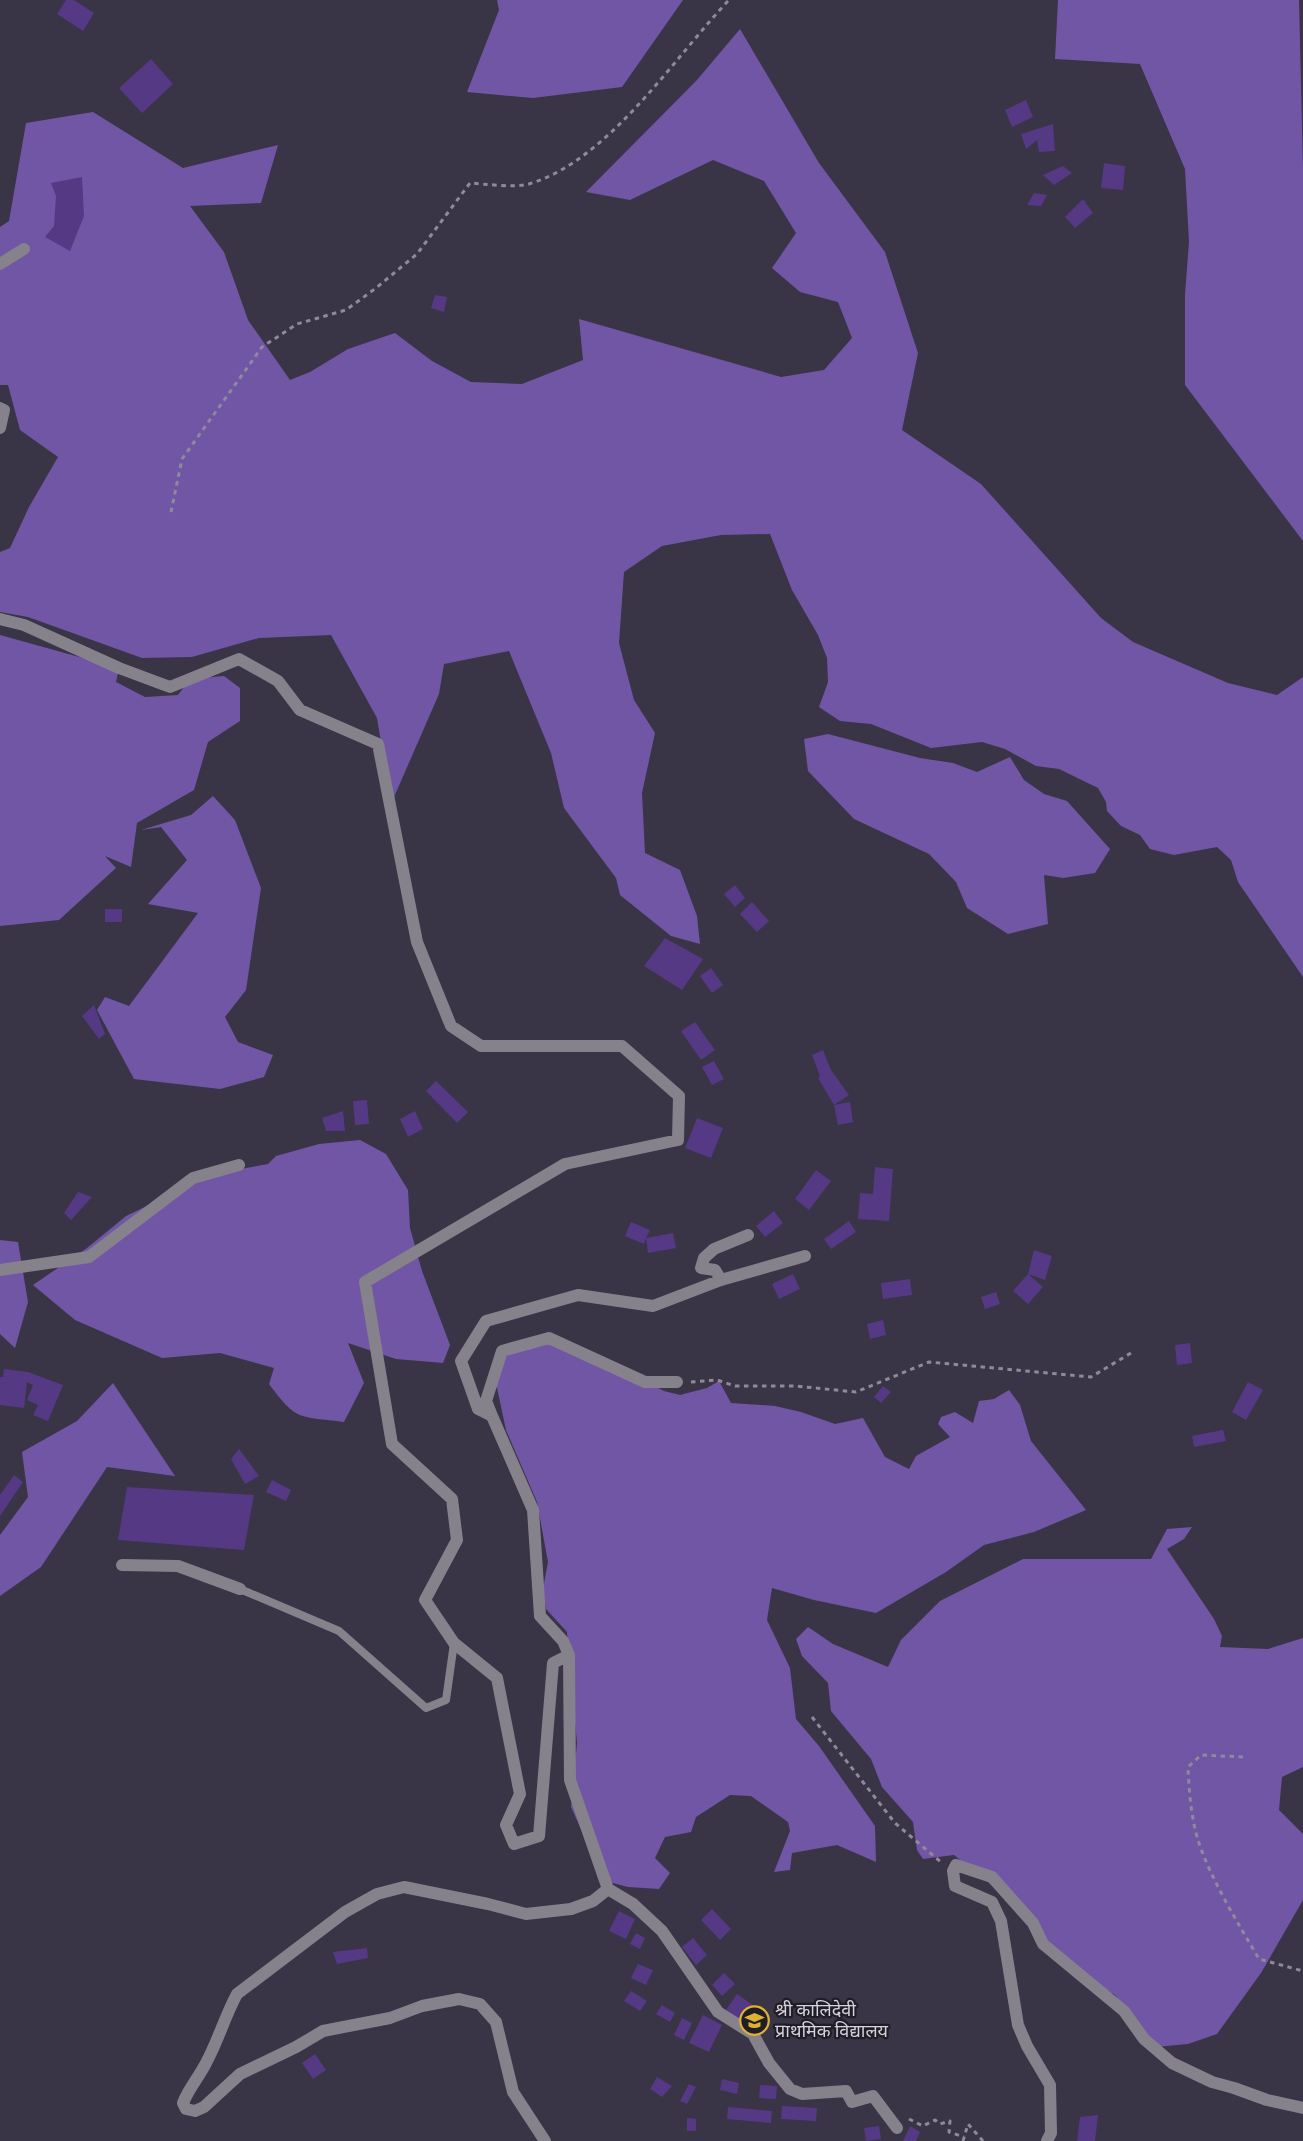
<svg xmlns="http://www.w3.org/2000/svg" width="1303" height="2141" viewBox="0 0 1303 2141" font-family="Cabin,'Noto Sans Devanagari',sans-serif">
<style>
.forest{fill:#7056a5}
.building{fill:#553985}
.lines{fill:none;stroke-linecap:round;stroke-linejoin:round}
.path{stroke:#8e8a99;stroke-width:3;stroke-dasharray:4.5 4.5;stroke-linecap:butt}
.lane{stroke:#85828c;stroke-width:8}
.street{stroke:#85828c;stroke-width:12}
.labels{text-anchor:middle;stroke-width:4.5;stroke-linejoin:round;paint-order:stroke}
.poi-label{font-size:18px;fill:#d6d3df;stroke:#1f1d25;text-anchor:start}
</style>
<rect width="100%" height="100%" fill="#393446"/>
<!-- forest -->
<path class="forest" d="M497 0H683L622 87 533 98 467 92 499 10Z
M1058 0H1299L1303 169V541L1185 385V294L1189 242 1185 169 1140 64 1055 59Z
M740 29 819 163 885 252 918 353 902 430 981 484 1101 618 1133 642 1228 683 1277 695 1303 677V977L1238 882 1231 860 1217 847 1174 855 1150 849 1140 835 1121 826 1107 811 1106 802 1098 788 1059 769 1036 766 1005 749 982 742 931 748 871 724 840 721 819 707 828 682 827 658 818 635 792 590 770 534 721 535 662 546 624 572 619 643 634 700 655 733 642 793 645 853 680 870 697 916 700 944 671 936 620 895 616 878 564 808 551 753 509 651 444 664 439 694 391 804 377 718 331 635 259 638 192 657 142 658 28 617 0 612V552L10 548 29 507 58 457 20 430 8 385H0V227L9 221 26 123 93 112 183 168 278 145 261 203 190 206 224 252 248 320 290 380 310 372 348 349 395 333 432 361 471 382 522 384 583 360 579 319 781 377 824 370 852 338 838 302 800 292 772 268 796 233 764 181 713 160 630 200 586 192 697 80Z
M0 635 119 668 116 682 145 697 178 695 190 679 224 676 240 688V721L208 742 194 790 137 823 131 867 105 856 116 868 59 920 0 926Z
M828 734 920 758 953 763 977 772 1010 757 1024 780 1044 794 1067 801 1110 849 1095 873 1063 878 1044 875 1048 924 1008 934 967 908 956 882 929 854 854 819 808 771 804 739Z
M213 796 235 820 261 888 246 990 225 1017 238 1042 273 1055 264 1077 220 1089 134 1079 97 1010 105 997 129 1006 198 913 148 904 187 860 161 827 141 830 191 815Z
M360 1140 386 1154 408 1190 410 1228 422 1271 450 1345 443 1363 396 1359 348 1343 364 1383 344 1422C299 1416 297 1422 269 1384L274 1368 220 1353 162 1358 75 1320 33 1285 87 1248 126 1216 213 1174 268 1164 276 1156 319 1144Z
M0 1240 18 1242 28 1302 15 1348 0 1334Z
M541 1339 598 1356 664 1391 680 1395 707 1388 719 1381 731 1403 775 1406 801 1412 835 1424 863 1418 885 1457 909 1469 916 1456 950 1437 938 1424 941 1417 955 1412 973 1423 979 1401 994 1399 1009 1390 1020 1405 1031 1441 1086 1510 1034 1532 984 1545 946 1572 876 1613 814 1600 772 1588 767 1620 790 1668 796 1719 819 1746 875 1826 876 1862 837 1845 792 1853 790 1870 774 1872 790 1831 788 1822 751 1796 730 1795 696 1817 691 1832 665 1837 655 1858 670 1873 659 1889 628 1887 598 1879 593 1856 571 1807 577 1743 567 1632 546 1609 543 1589 548 1562 537 1502 506 1430 496 1383 503 1359 525 1341Z
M113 1383 175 1476 107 1467 41 1567 0 1596V1535L28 1497 22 1452 77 1421Z
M1192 1527 1184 1539 1167 1549 1214 1619 1222 1636 1220 1647 1268 1649 1303 1638V1767L1282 1777 1279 1810 1303 1834V1900L1261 1973 1217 2034 1188 2044 1156 2047 1115 1995 1067 1966 1004 1895 954 1855 923 1859 917 1850 913 1822 882 1787 871 1759 831 1711 828 1683 802 1656 796 1639 808 1627 833 1644 888 1667 901 1640 940 1601 1023 1559H1151L1167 1529Z"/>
<!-- building -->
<path class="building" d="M66 0H74L94 13 83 31 57 14Z
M151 59 173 84 142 113 119 88Z
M1026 100 1033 117 1012 127 1005 110Z
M1053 124 1055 151 1039 152 1037 140 1026 149 1021 134Z
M1104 163 1125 166 1123 190 1101 188Z
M1063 166 1072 173 1054 185 1043 175Z
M82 177 84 216 70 251 45 237 54 226 56 196 51 183Z
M1034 193 1047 195 1041 206 1027 205Z
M1083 199 1093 213 1075 228 1065 217Z
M435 295 447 297 444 312 431 308Z
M735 885 745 898 735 907 724 894Z
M752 902 769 921 757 932 740 914Z
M105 909H122V922H105Z
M665 938 703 959 682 990 644 966Z
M711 968 723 985 712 993 700 976Z
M94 1005 105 1034 99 1039 82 1016Z
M695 1022 715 1050 701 1060 681 1031Z
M823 1050 831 1070 849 1095 834 1105 850 1102 853 1122 838 1125 834 1105 818 1078 820 1076 812 1055Z
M714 1061 724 1079 712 1085 702 1067Z
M436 1081 468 1112 457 1123 426 1091Z
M367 1100 369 1124 355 1125 353 1101Z
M343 1111 345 1131H326L322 1118Z
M415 1111 423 1129 408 1137 400 1119Z
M697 1118 723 1128 711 1158 685 1148Z
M875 1167 893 1169 889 1221 858 1219 860 1193 873 1194Z
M816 1170 831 1181 809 1210 795 1199Z
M78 1192 92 1197 71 1220 64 1213Z
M774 1211 783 1223 765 1237 756 1226Z
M849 1221 856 1232 831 1249 824 1239Z
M631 1222 650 1230 646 1238 673 1233 676 1248 648 1253 646 1238 644 1244 625 1236Z
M1034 1250 1052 1256 1045 1280 1028 1274 1043 1287 1028 1304 1013 1291 1028 1274Z
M793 1274 800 1289 779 1299 772 1284Z
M910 1279 912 1295 883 1299 881 1283Z
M996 1292 1000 1304 985 1309 981 1297Z
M883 1320 886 1335 870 1339 867 1324Z
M1190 1343 1192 1363 1177 1365 1175 1345Z
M4 1369 28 1372 63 1385 48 1421 33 1415 38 1405 27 1400 33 1385 27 1382 24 1408 0 1405V1377H3Z
M1248 1382 1263 1390 1246 1420 1232 1412Z
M883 1386 891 1392 881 1403 874 1397Z
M1223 1430 1226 1441 1194 1447 1192 1436Z
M239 1449 259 1476 245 1484 231 1459Z
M14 1475 23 1482 0 1516V1495Z
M272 1480 291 1490 286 1501 266 1492Z
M127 1487 254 1495 244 1550 118 1540Z
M712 1909 731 1929 720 1940 701 1920Z
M619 1911 635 1919 626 1939 609 1931Z
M636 1933 645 1938 640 1949 630 1944Z
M693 1938 707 1955 696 1965 682 1947Z
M367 1948 368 1958 337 1964 333 1952Z
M638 1964 653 1970 646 1985 631 1978Z
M724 1973 735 1984 722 1996 712 1985Z
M631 1991 647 2001 640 2011 624 2001Z
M737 1994 754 2006 743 2022 726 2010Z
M662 2005 675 2013 670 2022 656 2014Z
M703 2015 722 2025 709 2052 689 2043Z
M682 2018 692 2023 684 2040 674 2035Z
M315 2054 326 2070 313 2079 302 2063Z
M657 2077 672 2086 662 2097 650 2089Z
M722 2079 739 2083 737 2094 720 2090Z
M689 2084 696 2087 687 2104 680 2101Z
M760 2085 777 2086 776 2099 759 2098Z
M782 2106 817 2108 816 2121 781 2119Z
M728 2107 772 2111 771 2123 727 2119Z
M1098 2115 1095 2141H1077L1080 2117Z
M687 2118 696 2119V2131H687Z
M879 2126 881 2139 866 2141 864 2128Z
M910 2126 920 2132 916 2141H903Z"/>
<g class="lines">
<!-- path -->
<path class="path" d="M171 512 182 459 262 347 297 324 346 310 376 288 417 254 470 183C484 184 516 188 529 184 609 160 673 59 729 0
M691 1382 717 1380 735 1386H795L856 1392 929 1362 1091 1377 1131 1353
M812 1717 895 1823 942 1863
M1243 1757 1201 1755 1188 1767C1189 1791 1191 1817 1198 1840 1210 1878 1239 1925 1259 1959L1303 1971
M909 2119 923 2126 935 2120 940 2124 950 2121 949 2132 964 2137
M963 2141 968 2124 983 2141"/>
<!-- lane -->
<path class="lane" d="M240 1589 339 1631 426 1708 446 1700 454 1643"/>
<!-- street -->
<path class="street" d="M0 264 24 249
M0 408 4 410 0 428
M0 619 24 625 119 668 170 687 239 659 278 681 300 710 378 744 417 942 451 1026 481 1046H622L679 1096 678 1140 565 1164 365 1282 392 1444 452 1499 457 1540 425 1600 454 1643 497 1678 520 1794 506 1825 514 1844 539 1836 553 1663 569 1655 570 1780 608 1889 633 1904 662 1931 718 2012 753 2034 769 2063 790 2089 802 2094 846 2091 852 2102 873 2096 897 2128
M0 1270 89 1257 193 1178 239 1165
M721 1280 715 1270 701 1268 704 1258 714 1249 748 1235
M492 1416 486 1401 502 1351 549 1338 645 1382H677
M122 1565 178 1566 240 1589
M569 1655 563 1641 540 1616 533 1510 492 1416 478 1409 461 1361 486 1321 578 1295 653 1306 721 1280 805 1256
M545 2141 513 2092 496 2022 480 2004 459 1999 422 2006 390 2018 323 2031 296 2047 240 2074 204 2107 195 2111 186 2109 183 2103C189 2088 199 2077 206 2063 218 2041 225 2016 237 1994L345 1912 377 1894 404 1887 488 1904 526 1914 571 1909 593 1901 608 1889
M1047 2141 1051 2133 1050 2085 1027 2046 1018 2025 1001 1921 992 1902 955 1886 953 1871 956 1865 992 1877 1033 1923 1043 1944 1124 2011 1144 2039 1172 2063 1212 2082 1234 2088 1267 2100 1303 2108"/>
</g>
<!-- icons -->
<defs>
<symbol id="school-ring" viewBox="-11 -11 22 22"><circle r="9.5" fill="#1f1d25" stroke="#deb133" stroke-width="1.5"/><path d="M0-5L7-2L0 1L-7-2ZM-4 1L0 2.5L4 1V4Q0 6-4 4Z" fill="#deb133"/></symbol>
</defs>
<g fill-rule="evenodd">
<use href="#school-ring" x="738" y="2004" width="33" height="33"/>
</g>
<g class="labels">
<!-- poi labels -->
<g class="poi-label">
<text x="775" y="2016">श्री कालिदेवी<tspan x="775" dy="21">प्राथमिक विद्यालय</tspan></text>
</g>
</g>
</svg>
